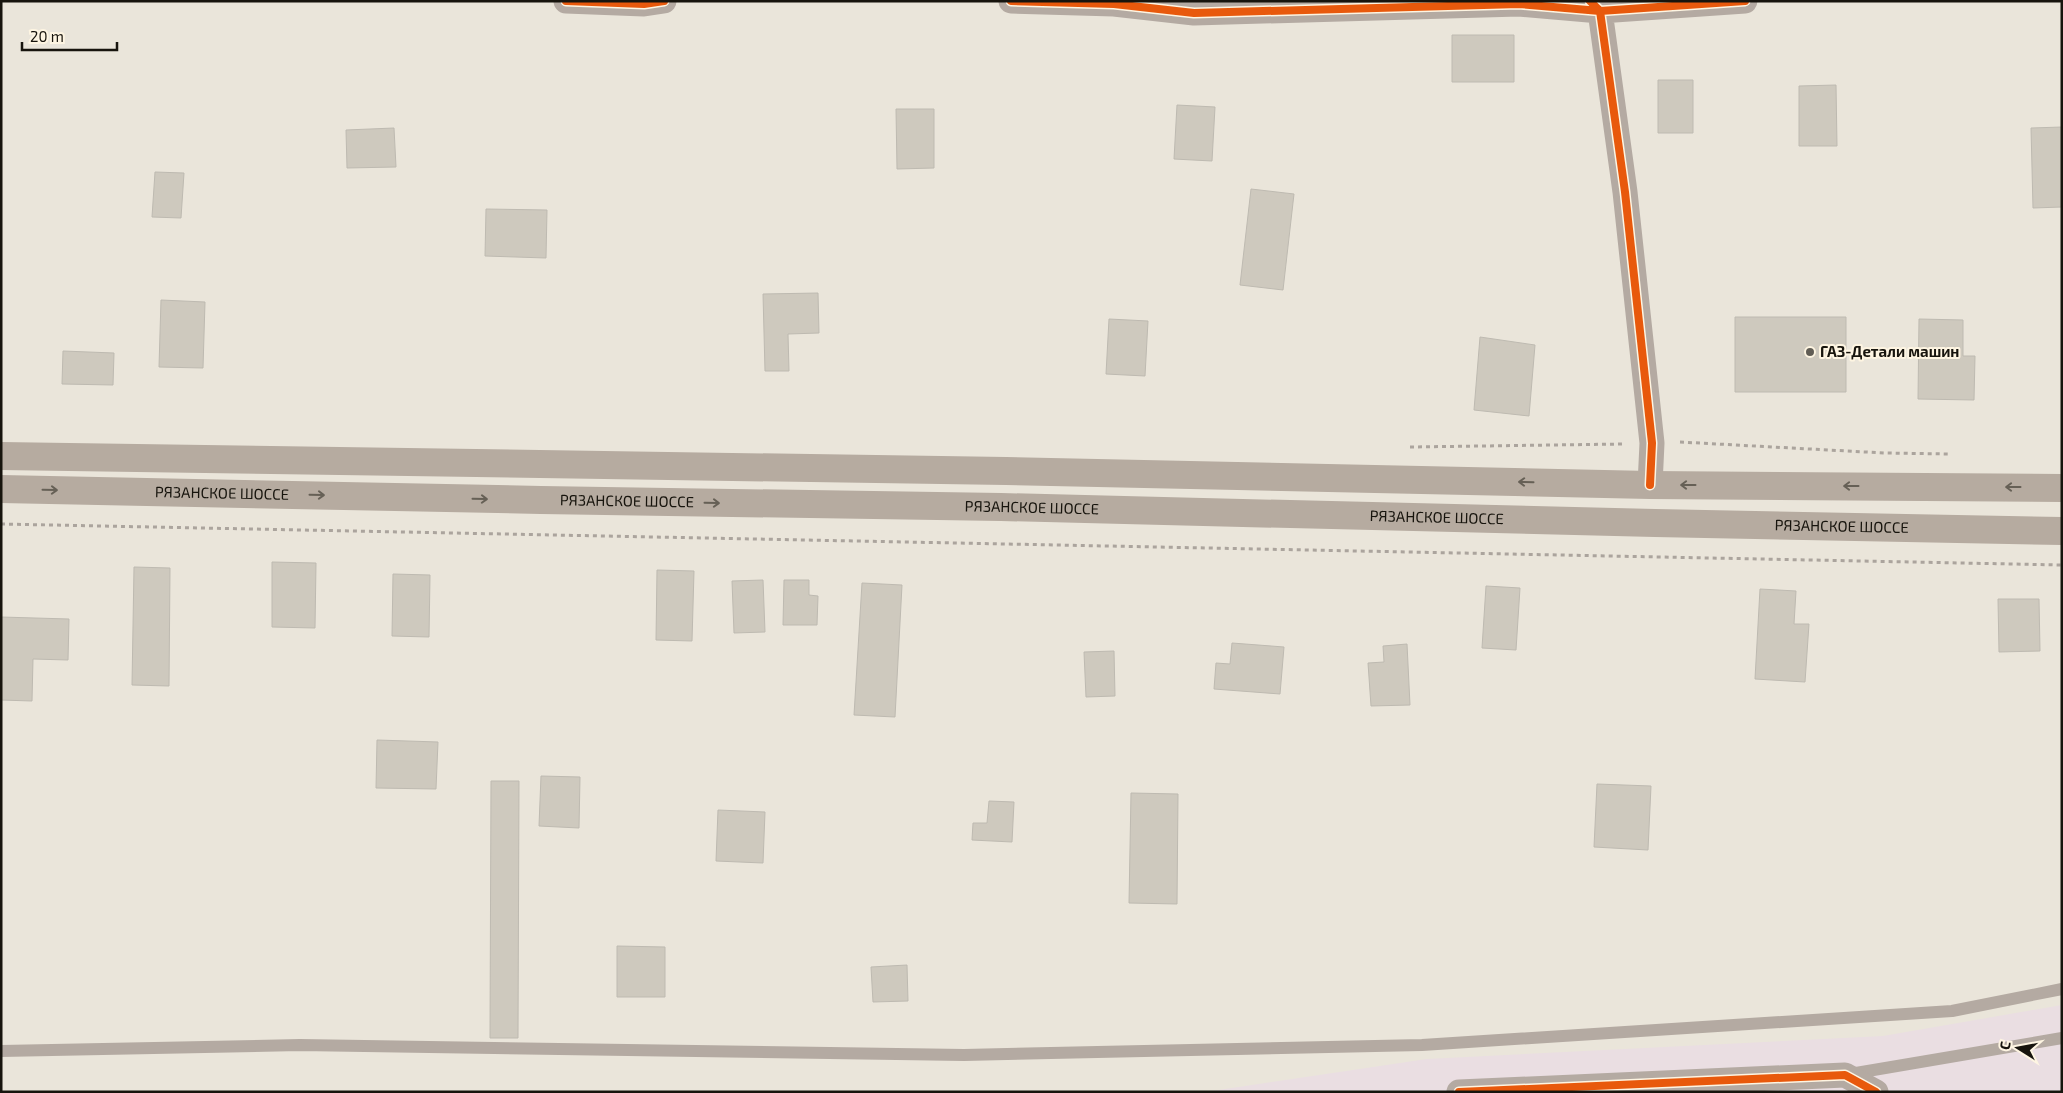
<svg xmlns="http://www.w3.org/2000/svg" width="2063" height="1093" viewBox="0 0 2063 1093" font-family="'Exo 2',sans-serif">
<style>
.industrial{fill:#eadee2}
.building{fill:#cec9be;stroke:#bebab1}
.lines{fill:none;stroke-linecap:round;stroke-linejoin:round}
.path{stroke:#aba49d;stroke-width:3;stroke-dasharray:4 4;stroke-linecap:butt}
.service{stroke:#b4aaa2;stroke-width:12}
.minor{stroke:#b4aaa2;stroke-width:25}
.primary{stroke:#b6aba0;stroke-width:28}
.cycleway-casing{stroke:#fef5e2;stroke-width:11}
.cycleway{stroke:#e8590c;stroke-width:8}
.oneway{stroke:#666056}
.poi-dot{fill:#615d55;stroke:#fef5e2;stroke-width:2}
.labels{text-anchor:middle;stroke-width:4;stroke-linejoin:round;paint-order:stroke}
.poi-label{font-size:15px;font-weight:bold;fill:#17140d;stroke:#fef5e2;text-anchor:start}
.street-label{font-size:15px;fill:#17140d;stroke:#fef5e2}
</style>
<rect width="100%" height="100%" fill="#eae5da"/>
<!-- industrial -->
<path class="industrial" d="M2062 1005V1092H1205L1427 1059 1883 1036Z"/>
<!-- building -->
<path class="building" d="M1452 35H1514V82H1452Z
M1658 80H1693V133H1658Z
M1836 85 1837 146H1799V86Z
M1177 105 1215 107 1212 161 1174 159Z
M896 109H934V168L897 169Z
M2062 127V207L2033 208 2031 128Z
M394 128 396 167 347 168 346 130Z
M155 172 184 173 181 218 152 217Z
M1251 189 1294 194 1283 290 1240 285Z
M486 209 547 210 546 258 485 256Z
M818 293 819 333 788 334 789 371H765L763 294Z
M161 300 205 302 203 368 159 367Z
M1735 317H1846V392H1735Z
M1109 319 1148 321 1145 376 1106 374Z
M1919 319 1963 320V356H1975L1974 400 1918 399Z
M1480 337 1535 345 1529 416 1474 410Z
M63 351 114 353 113 385 62 384Z
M272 562 316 563 315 628 272 627Z
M134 567 170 568 169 686 132 685Z
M657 570 694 571 692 641 656 640Z
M393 574 430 575 429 637 392 636Z
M763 580 765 632 734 633 732 581Z
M784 580H809V595L818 596 817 625H783Z
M862 583 902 585 895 717 854 715Z
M1486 586 1520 588 1516 650 1482 648Z
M1760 589 1796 591 1794 624H1809L1805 682 1755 679Z
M1998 599H2039L2040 651 1999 652Z
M1 617 69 619 68 660 33 659 32 701 1 700Z
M1232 643 1284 647 1280 694 1214 689 1216 663 1230 664Z
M1407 644 1410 705 1371 706 1368 663 1384 662 1383 646Z
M1114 651 1115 696 1086 697 1084 652Z
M377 740 438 742 436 789 376 788Z
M541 776 580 777 579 828 539 826Z
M491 781H519L518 1038H490Z
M1597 784 1651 786 1648 850 1594 847Z
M1131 793 1178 794 1177 904 1129 903Z
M989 801 1014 802 1012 842 972 840 973 823H987Z
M718 810 765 812 763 863 716 861Z
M617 946 665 947V997H617Z
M907 965 908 1001 873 1002 871 967Z"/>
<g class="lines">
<!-- path -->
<path class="path" d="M1680 442 1884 453 1949 454
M1410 447 1624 444
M1 524 2062 565"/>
<!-- service -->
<path class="service" d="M1 1051 300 1045 964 1055 1422 1045 1952 1011 2062 989
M1850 1074 2062 1038"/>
<!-- minor -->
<path class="minor" d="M566 1 644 4 664 1
M1011 1 1114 4 1194 13 1519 4 1600 11 1745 1
M1590 1 1600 11 1625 192 1652 443 1650 485
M1459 1092 1845 1075 1876 1092"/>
<!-- primary -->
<g class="primary">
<path d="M1 456 1006 471 1650 485 2062 488"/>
<path id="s1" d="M1 489 541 500 1001 507 1655 523 2062 531"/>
</g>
<defs>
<path id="cycleway" d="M566 1 644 4 664 1
M1011 1 1114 4 1194 13 1519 4 1600 11 1745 1
M1590 1 1600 11 1625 192 1652 443 1650 485
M1459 1092 1845 1075 1876 1092"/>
</defs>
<!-- cycleway casing -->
<use href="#cycleway" class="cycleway-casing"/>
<!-- cycleway -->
<use href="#cycleway" class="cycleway"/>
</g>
<!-- one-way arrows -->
<defs><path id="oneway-shaft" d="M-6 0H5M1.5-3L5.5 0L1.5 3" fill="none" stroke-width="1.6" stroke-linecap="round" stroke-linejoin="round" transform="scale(1.25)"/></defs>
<g class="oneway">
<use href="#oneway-shaft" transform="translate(1526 482) rotate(-179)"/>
<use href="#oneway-shaft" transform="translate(1688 485) rotate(-180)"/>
<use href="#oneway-shaft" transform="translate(1851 486) rotate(-180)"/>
<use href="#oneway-shaft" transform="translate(2013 487) rotate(-180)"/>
<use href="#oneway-shaft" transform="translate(50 490) rotate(1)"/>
<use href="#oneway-shaft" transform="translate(317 495) rotate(1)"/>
<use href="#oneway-shaft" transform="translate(480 499) rotate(1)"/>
<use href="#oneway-shaft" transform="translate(712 503) rotate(1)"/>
</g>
<!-- markers -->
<circle class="poi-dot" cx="1810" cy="352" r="5"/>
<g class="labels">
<!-- poi labels -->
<g class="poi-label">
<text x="1820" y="357">ГАЗ-Детали машин</text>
</g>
<!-- street labels -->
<g class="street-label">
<text dy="5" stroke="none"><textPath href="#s1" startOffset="221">РЯЗАНСКОЕ ШОССЕ</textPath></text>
<text dy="5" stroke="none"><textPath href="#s1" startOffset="626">РЯЗАНСКОЕ ШОССЕ</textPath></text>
<text dy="5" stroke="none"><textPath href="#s1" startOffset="1031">РЯЗАНСКОЕ ШОССЕ</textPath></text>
<text dy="5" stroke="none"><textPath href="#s1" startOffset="1436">РЯЗАНСКОЕ ШОССЕ</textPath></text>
<text dy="5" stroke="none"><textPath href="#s1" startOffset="1841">РЯЗАНСКОЕ ШОССЕ</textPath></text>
</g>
</g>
<!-- border -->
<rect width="2063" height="1093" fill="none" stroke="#17140d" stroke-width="5"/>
<!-- north arrow -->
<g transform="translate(2018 1048) rotate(281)" stroke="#fef5e2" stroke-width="4" paint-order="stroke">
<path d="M0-4L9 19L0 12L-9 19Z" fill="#17140d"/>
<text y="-8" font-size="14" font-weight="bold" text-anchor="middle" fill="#17140d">С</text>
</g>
<!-- scale -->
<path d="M22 42v8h95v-8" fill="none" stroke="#17140d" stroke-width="2.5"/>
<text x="30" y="42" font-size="15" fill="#17140d" stroke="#fef5e2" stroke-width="4" paint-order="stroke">20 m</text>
</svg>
